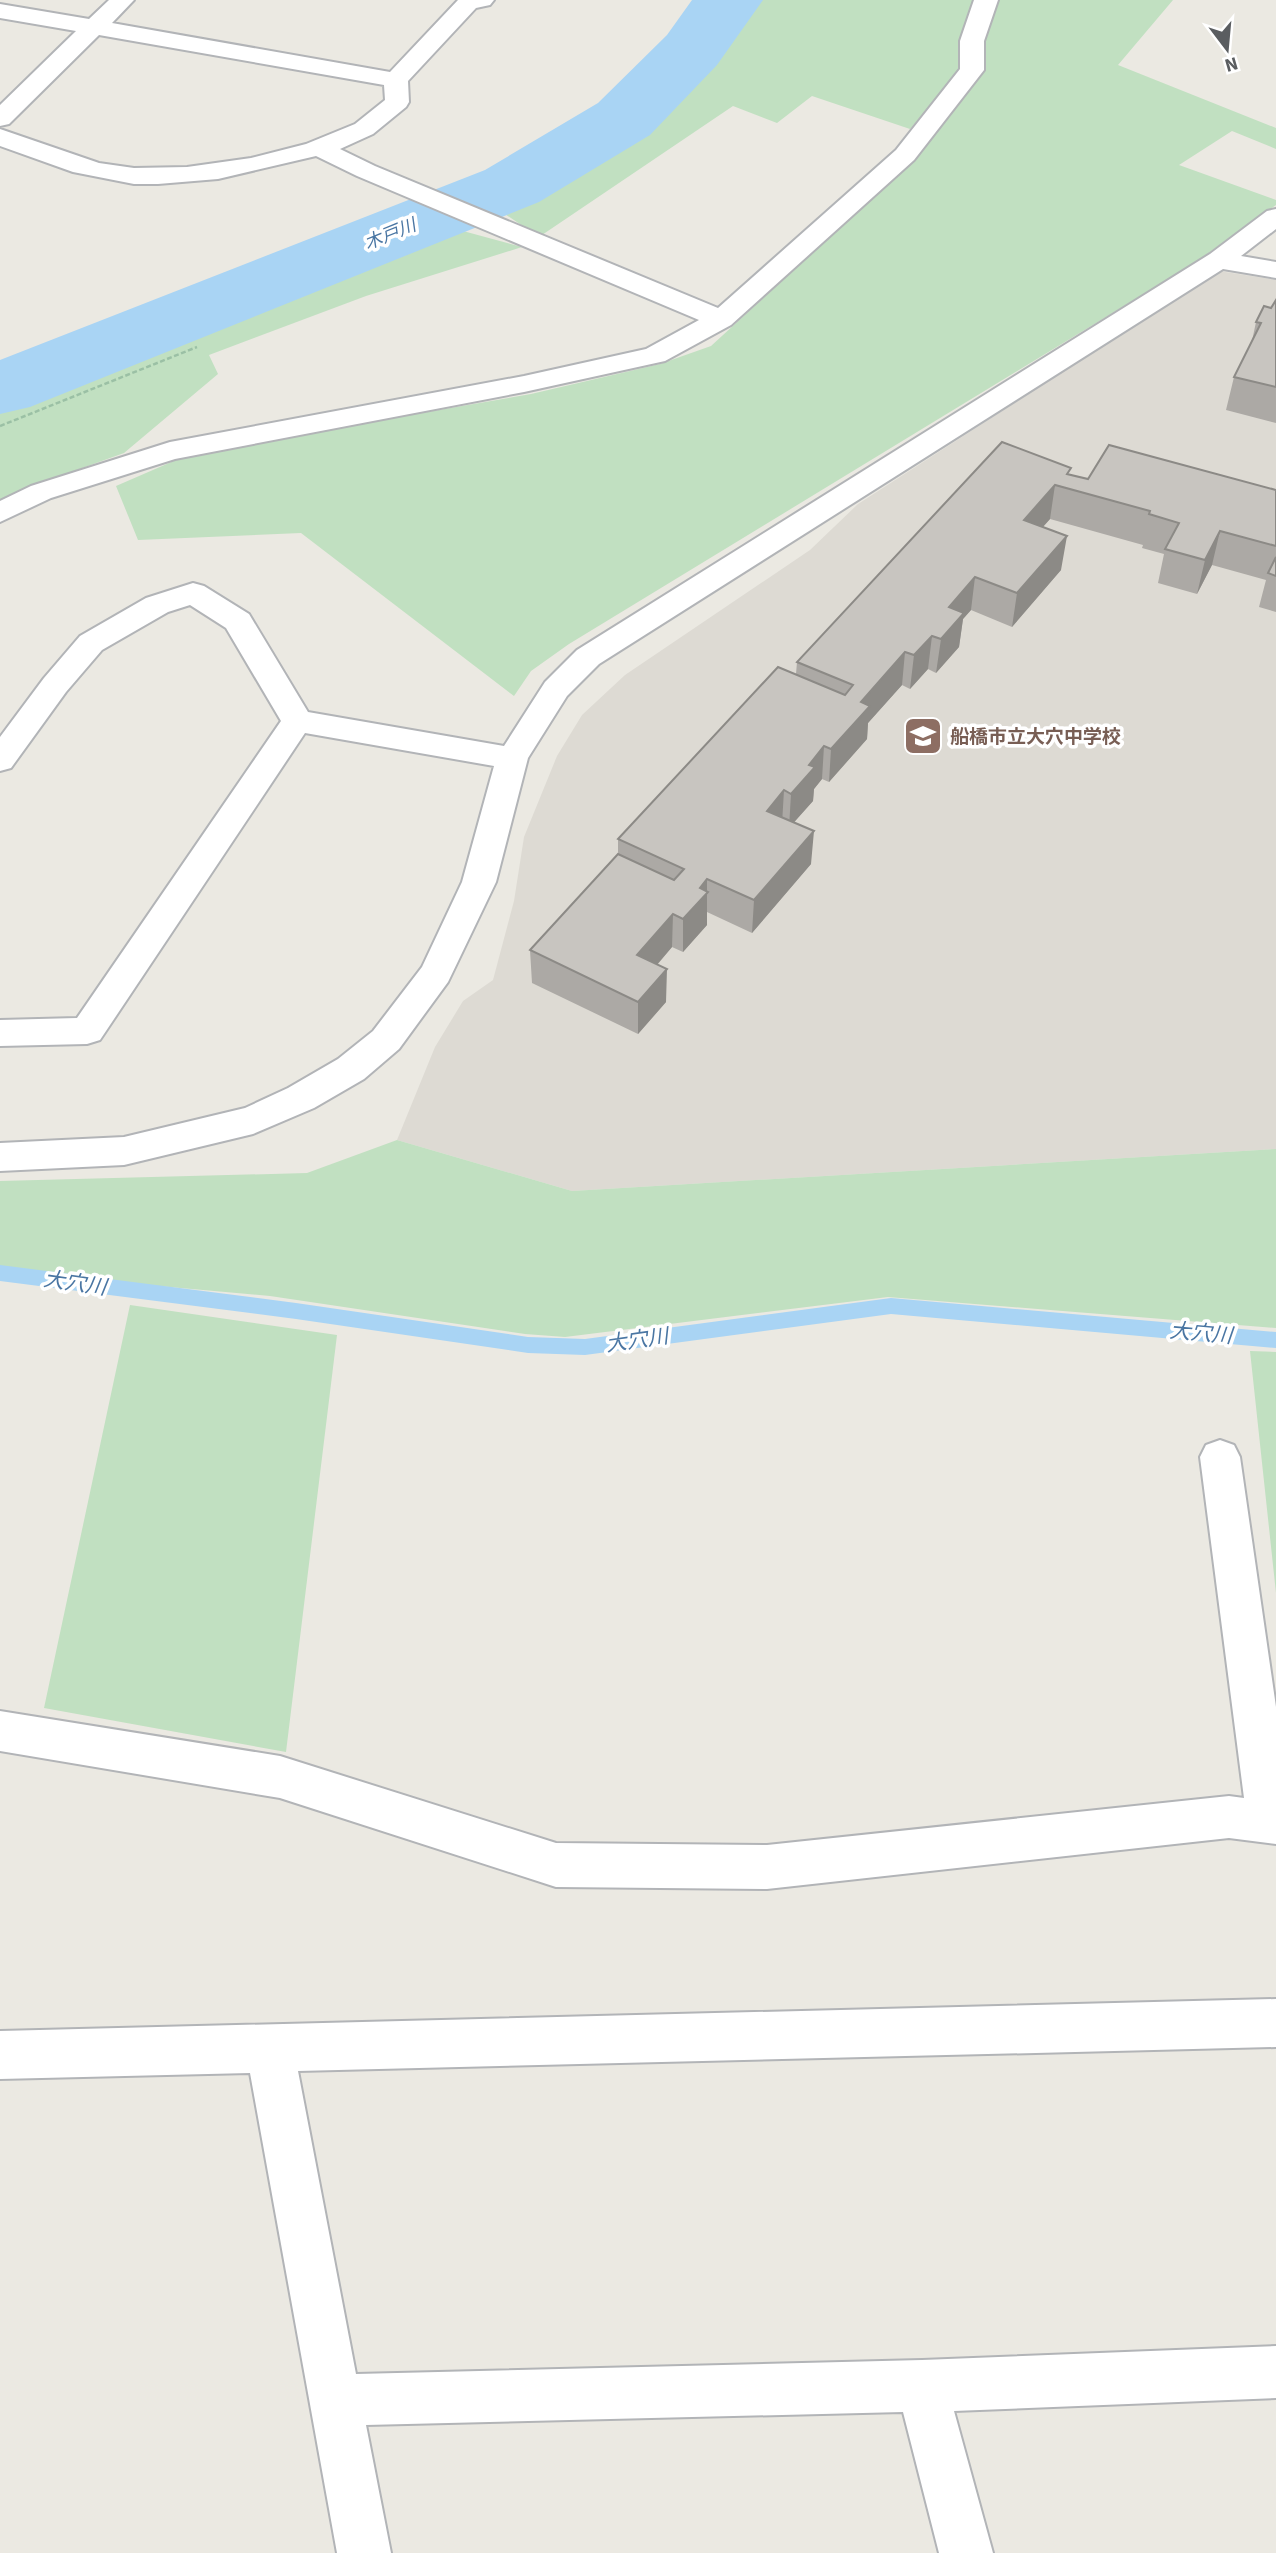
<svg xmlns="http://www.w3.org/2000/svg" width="1276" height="2553" viewBox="0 0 1276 2553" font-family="'Source Sans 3','Noto Sans JP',sans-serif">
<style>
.education{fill:#dddad3}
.green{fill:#c1e0c1}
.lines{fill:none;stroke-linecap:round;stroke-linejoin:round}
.stream{fill:#a9d4f4;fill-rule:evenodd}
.river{fill:#a9d4f4;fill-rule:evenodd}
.minor-casing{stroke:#b2b4b7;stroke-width:4}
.path{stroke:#9bc0a5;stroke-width:2.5;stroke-dasharray:5 2.5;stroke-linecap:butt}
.minor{fill:#fff;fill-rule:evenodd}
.wall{fill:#aca9a5}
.shaded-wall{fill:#8c8a86}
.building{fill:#c8c5c0;stroke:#8c8a86;stroke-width:2}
.labels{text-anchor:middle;stroke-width:7;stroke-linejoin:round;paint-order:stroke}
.far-water-label{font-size:18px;font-style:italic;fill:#4a76a3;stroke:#fff}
.education-label{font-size:19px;font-weight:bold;fill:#785e54;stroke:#fff;text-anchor:start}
.water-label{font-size:21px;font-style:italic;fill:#4a76a3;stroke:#fff}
</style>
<rect width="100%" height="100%" fill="#ebe9e2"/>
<!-- education -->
<path class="education" d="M1219 271 1276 280V1149L572 1191 397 1140 435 1047 463 1001 493 980 514 901 524 837 557 756 582 715 625 675 810 550 858 504Z"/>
<!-- green -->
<path class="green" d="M747 0H975L961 69 910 129 812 96 777 123 733 106 539 237 496 208 639 130 687 76Z
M998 0H1173L1118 65 1276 128V149L1232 131 1179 165 1276 200V205L1193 264 569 644 531 671 514 696 301 533 138 540 116 486 176 460 311 432 531 394 660 364 711 346 916 158 979 74 981 42Z
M452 228 522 247 366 296 209 355 218 374 124 453 35 485 0 503V400Z
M397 1140 572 1191 1276 1149V1328L888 1297 565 1337 525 1334 270 1296 125 1283 0 1268V1181L307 1173Z
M130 1305 337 1335 286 1752 44 1708Z
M1250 1351 1276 1352V1593Z"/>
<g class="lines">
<!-- stream -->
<path class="stream" d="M0 1265 296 1303 528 1337 585 1339 891 1298 1276 1332V1348L891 1314 585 1355 528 1353 296 1319 0 1281Z"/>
<!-- river -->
<path class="river" d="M692 0H763L717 65 650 135 539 202 30 407 0 414V360L485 170 598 103 667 35Z"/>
<defs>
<path id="minor" d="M109 0H134L112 23 390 72 458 0H494L490 5 476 8 408 81 409 102 406 107 373 134 340 149 375 166 718 308 896 150 960 69V41L974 0H998L984 41V70L914 160 731 325 665 361 524 392 175 459 51 498 0 522V501L31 486 170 442 524 376 646 349 699 320 357 176 316 156 218 179 158 184H134L73 172 0 146V129L99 163 134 168 187 167 251 158 306 144 355 124 385 100 384 85 99 35 9 124 0 126V105L76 31 0 18V4L89 19Z
M1276 209V229L1241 256 1276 262V278L1223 269 599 664 567 696 528 758 496 882 448 982 399 1049 364 1079 314 1108 253 1134 124 1165 0 1171V1143L124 1137 245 1108 288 1088 338 1059 373 1031 422 967 462 882 494 766 305 733 100 1040 87 1044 0 1046V1020L77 1018 281 721 226 628 190 605 168 612 102 650 66 692 11 768 0 771V737L44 678 80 636 146 598 193 583 204 586 249 614 308 712 504 746 545 682 577 650 1210 254 1267 211Z
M1220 1440 1234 1445 1240 1457 1276 1707V1844L1229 1838 767 1889 556 1887 280 1798 0 1751V1711L280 1756 556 1843 767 1845 1229 1796 1244 1798 1200 1457 1206 1445Z
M1276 1999V2047L298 2071 356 2374 922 2360 1276 2346V2398L954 2411 993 2553H939L903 2412 366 2425 391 2553H337L250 2073 0 2079V2031Z"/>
</defs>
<!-- minor casing -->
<use href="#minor" class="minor-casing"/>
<!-- path -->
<path class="path" d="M0 426 197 347"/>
<!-- minor -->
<use href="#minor" class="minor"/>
</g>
<!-- wall -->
<path class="wall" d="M1276 300V423L1226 410 1234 377 1252 341 1256 322 1271 308Z
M1070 475 1088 479 1276 490V612L1259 607 1266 580 1212 565 1197 594 1158 583 1164 554 1142 548 1143 545 1050 519 1043 527 1061 570 1012 627 971 610 963 619 959 647 936 673 928 669 910 689 902 685 868 723 867 739 829 782 822 779 814 789 813 801 794 822 811 864 752 933 707 912V925L683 952 672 947 657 965 666 1002 638 1034 532 983 530 950 618 855V839L796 674 797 662Z"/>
<!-- shaded-wall -->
<path class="shaded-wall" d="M1055 485 1050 519 1019 553 1024 520Z
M1220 531 1212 565 1197 594 1205 560Z
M1067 536 1061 570 1012 627 1017 593Z
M975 577 971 610 963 619 959 647 936 673 941 639 949 607Z
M932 636 928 669 910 689 914 655Z
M905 652 902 685 868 723 867 739 829 782 831 749 861 702Z
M824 746 822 779 814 789 813 801 789 828 791 794 809 765Z
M784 790 782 824 767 811Z
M814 831 811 864 752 933 754 900Z
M707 879V925L683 952V919L700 888Z
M673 914 672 947 637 988V955Z
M667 969 666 1002 638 1034V1002Z"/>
<!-- building -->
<path class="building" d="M1276 300V387L1234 377 1261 323 1256 322 1264 306 1271 308Z
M1002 442 1071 468 1067 474 1088 479 1109 445 1276 490V546L1220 531 1205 560 1165 549 1179 523 1149 514 1150 511 1055 485 1024 520 1067 536 1017 593 975 577 949 607 964 613 941 639 932 636 914 655 905 652 861 702 870 706 831 749 824 746 809 765 815 767 791 794 784 790 767 811 814 831 754 900 707 879 700 888 708 892 683 919 673 914 637 955 667 969 638 1002 530 950 618 854 674 880 684 869 618 839 778 667 845 695 853 685 797 662Z
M1276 557V576L1268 573Z"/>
<!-- icons -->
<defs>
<symbol id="school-square" viewBox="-11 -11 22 22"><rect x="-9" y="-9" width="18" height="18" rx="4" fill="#8d6e63" stroke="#fff"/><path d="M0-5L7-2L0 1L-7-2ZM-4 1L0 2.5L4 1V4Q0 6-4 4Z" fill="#fff"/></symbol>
</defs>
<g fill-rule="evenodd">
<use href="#school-square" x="901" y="714" width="44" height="44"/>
</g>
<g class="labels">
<!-- far-water labels -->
<g class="far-water-label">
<text transform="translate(390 234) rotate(-22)" y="6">木戸川</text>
</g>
<!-- education labels -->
<g class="education-label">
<text x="950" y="743">船橋市立大穴中学校</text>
</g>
<!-- water labels -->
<g class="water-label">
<text transform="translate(75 1283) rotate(8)" y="7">大穴川</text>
<text transform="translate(1201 1333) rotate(5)" y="7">大穴川</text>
<text transform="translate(637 1340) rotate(-8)" y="7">大穴川</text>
</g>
</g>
<!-- north arrow -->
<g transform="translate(1227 49) rotate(164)" stroke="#ffffff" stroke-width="5" paint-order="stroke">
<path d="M0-5L12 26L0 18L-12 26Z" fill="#5a5d60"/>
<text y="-10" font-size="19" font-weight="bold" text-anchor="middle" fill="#5a5d60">N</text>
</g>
</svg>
